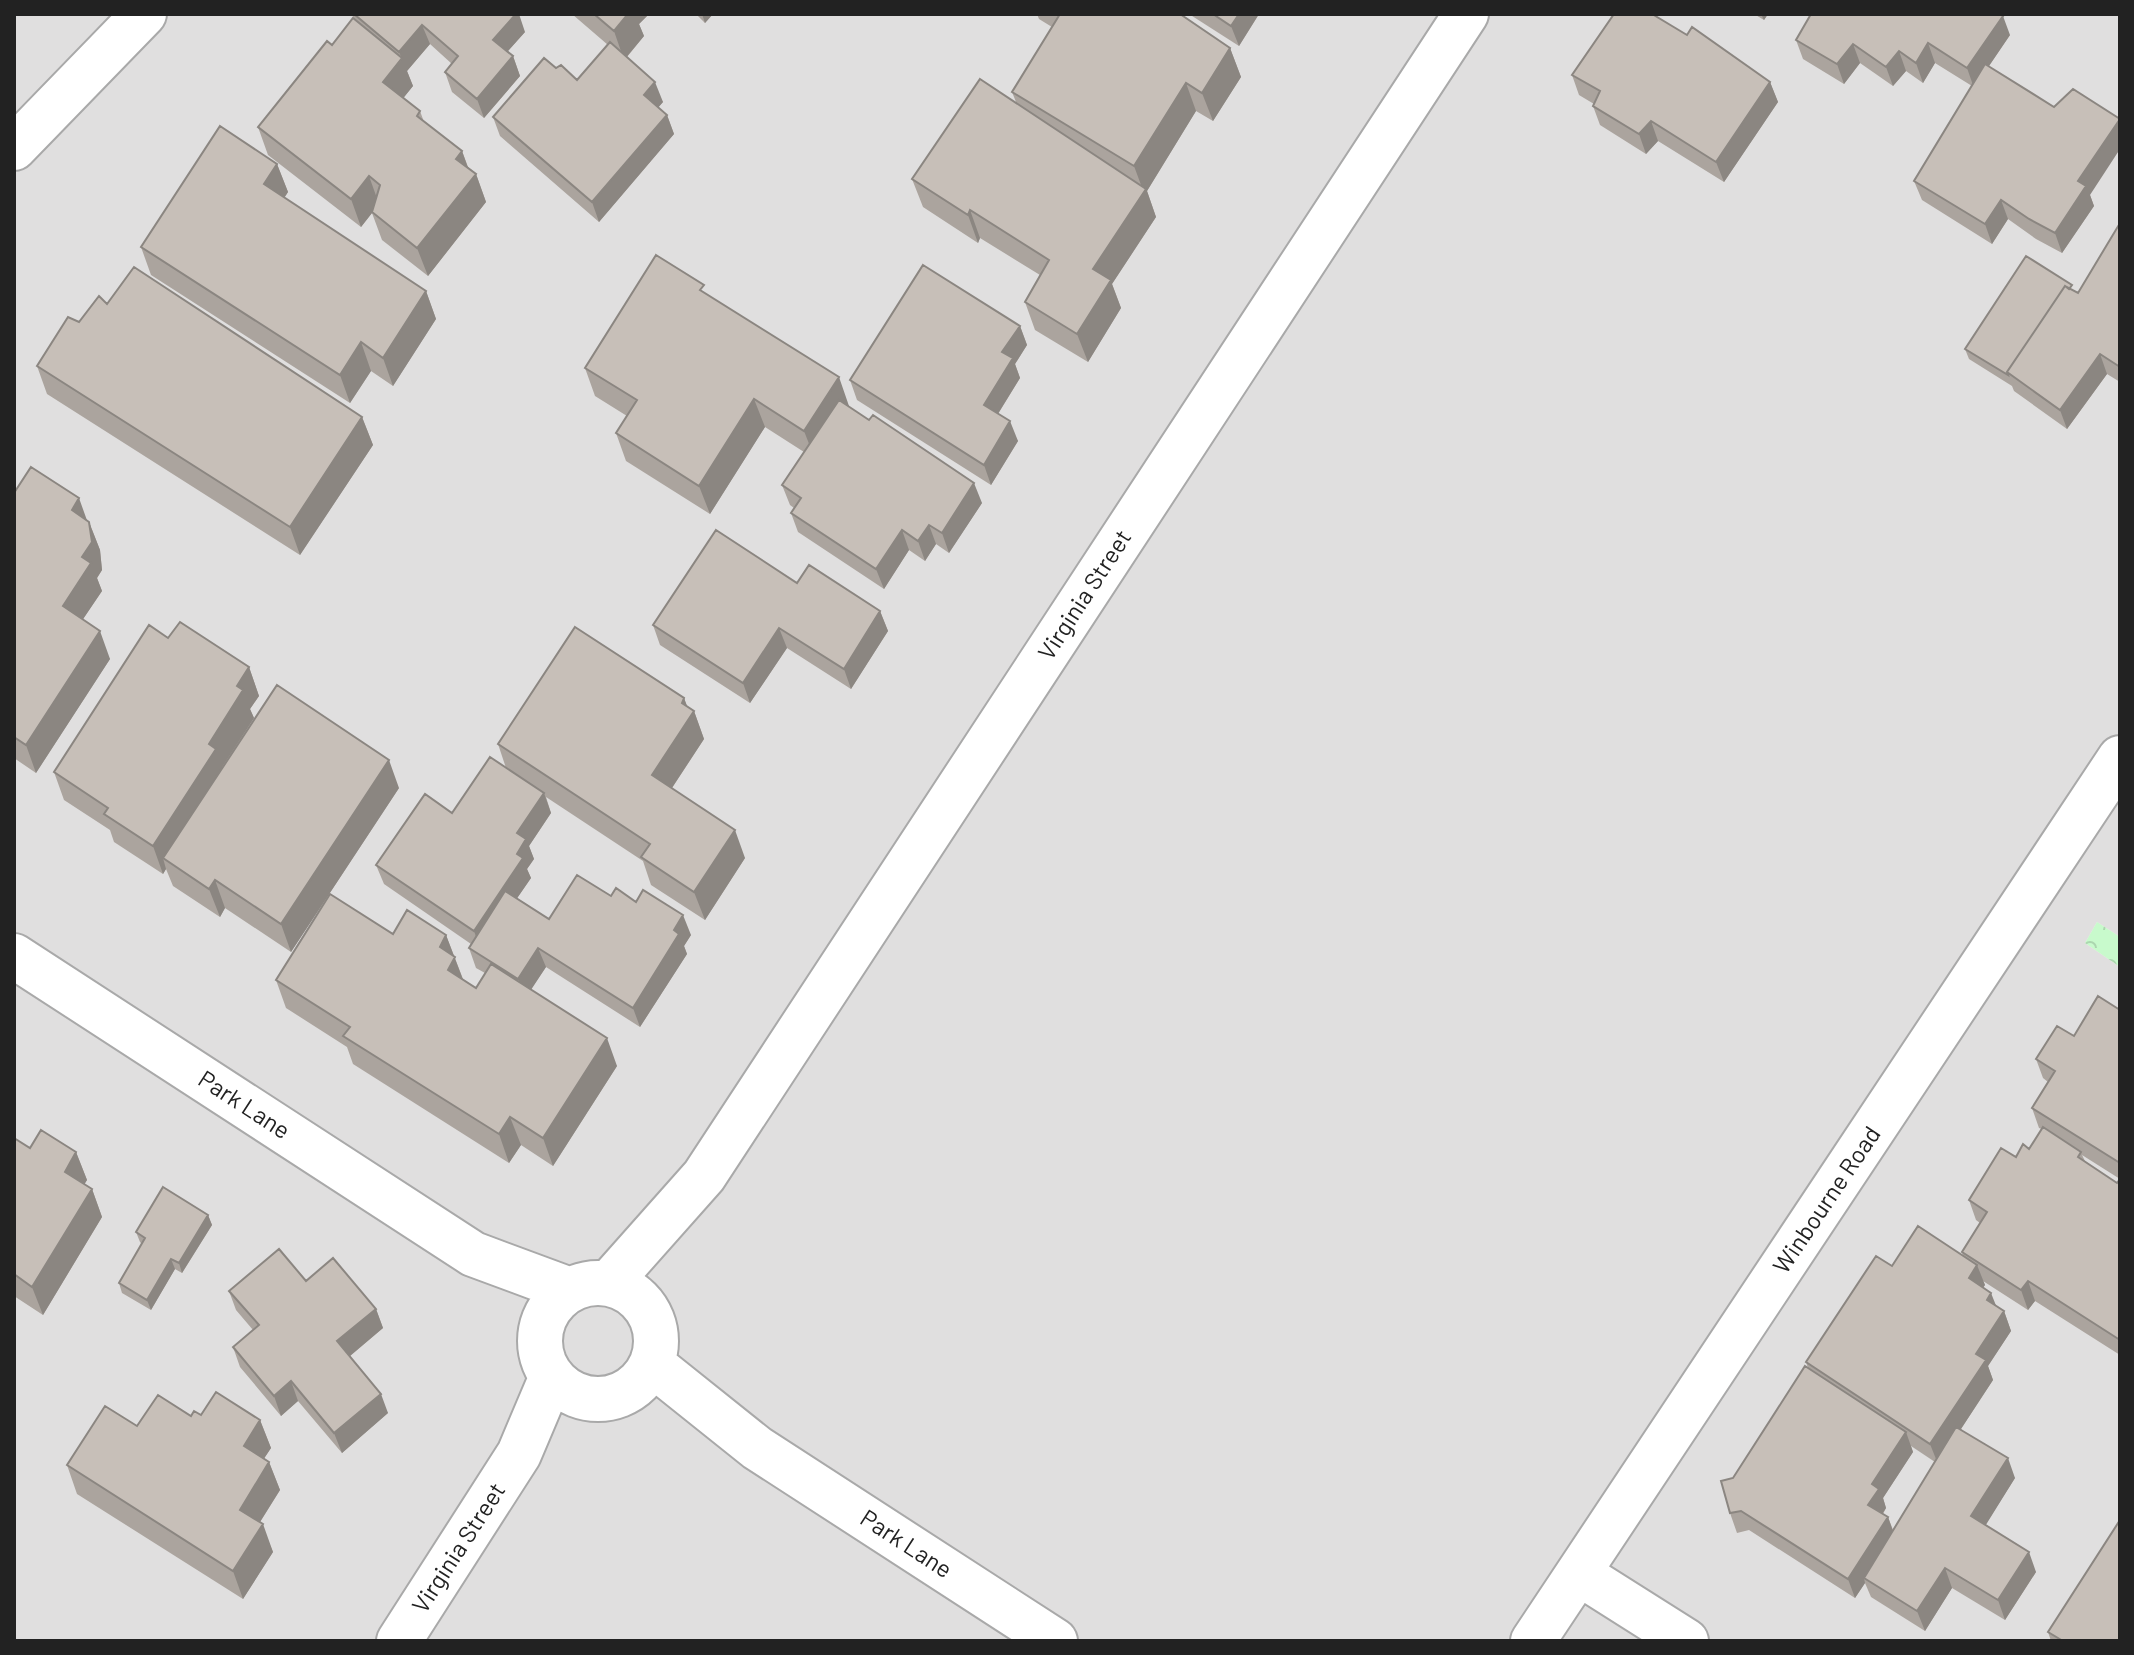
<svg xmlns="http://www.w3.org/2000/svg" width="2134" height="1655" viewBox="0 0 2134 1655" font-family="Barlow,sans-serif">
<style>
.residential{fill:#e0dfdf}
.park{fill:url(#park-crowns)}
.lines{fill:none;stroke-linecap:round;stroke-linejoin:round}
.minor-casing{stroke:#a9a9a9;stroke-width:48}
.minor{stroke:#fff;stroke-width:44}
.wall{fill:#aba49e;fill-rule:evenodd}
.shaded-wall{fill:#8b8681}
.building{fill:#c7bfb8;stroke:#8b8681;stroke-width:2}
.labels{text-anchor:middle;stroke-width:8;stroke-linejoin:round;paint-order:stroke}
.street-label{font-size:24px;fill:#222;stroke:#fff}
</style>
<defs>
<pattern id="park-crowns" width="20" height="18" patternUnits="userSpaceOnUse" patternTransform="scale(2)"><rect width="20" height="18" fill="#c8facc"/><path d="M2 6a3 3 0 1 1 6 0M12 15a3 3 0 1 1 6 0" fill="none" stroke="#acd6af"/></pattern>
</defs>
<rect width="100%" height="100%" fill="#f2efe9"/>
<!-- residential -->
<path class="residential" d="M14 14H2120V937L2097 922 2085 943 2120 967V1641H14Z"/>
<!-- park -->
<path class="park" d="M2097 922 2120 937V967L2085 943Z"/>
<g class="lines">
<defs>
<path id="minor" d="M14 148 144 14
M14 956 473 1254 570 1290
M540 1341a58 58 0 1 1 116 0a58 58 0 1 1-116 0Z
M609 1283 704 1176 1466 14
M652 1364 757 1448 1055 1641
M1580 1574 1686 1641
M399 1641 519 1454 552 1376
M1533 1641 2120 758"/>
</defs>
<!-- minor casing -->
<use href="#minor" class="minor-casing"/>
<!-- minor -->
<use href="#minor" class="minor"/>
</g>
<!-- wall -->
<path class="wall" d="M352 14 525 32 507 52 513 56 520 76 484 118 452 92 445 72 452 64 430 44 407 71 413 86 403 98 420 111 424 122 462 151 468 167 476 174 486 202 428 276 382 240 372 213 361 227 268 155 258 127 354 19Z
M572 14H649L639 24 644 36 627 57 663 102 658 107 667 115 674 134 599 222 500 136 493 117 556 68 577 80 608 45Z
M696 14H713L705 23Z
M1037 14H1180L1230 48 1241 77 1213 121 1196 111 1147 191 1156 217 1112 284 1121 308 1088 362 1035 330 1025 302 1040 275 980 238 978 243 923 207 912 179 1016 102 1012 92 1052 27 1039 19Z
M1189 14H1259L1239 46Z
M1754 14H1768L1764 20Z
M2010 35 1989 66 2090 195 2094 206 2062 253 2036 239 2008 219 1992 244 1922 200 1914 181 1972 86 1935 63 1923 83 1906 71 1893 86 1860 63 1844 84 1803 59 1796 40Z
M1572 75 1770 82 1778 102 1724 182 1658 141 1646 154 1600 125 1593 106 1594 104 1579 95Z
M277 164 288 192 284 198 426 291 436 319 393 386 371 371 350 403 151 275 141 247Z
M2120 223V382L2107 374 2067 429 2014 391 2012 386 1969 359 1965 349 2074 291 2078 293Z
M707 294 849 406H848L982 503 949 553 936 544 925 561 909 550 884 589 798 532 791 513 794 508 790 505 782 485 804 452 765 427 710 514 626 461 616 433 627 416 595 396 585 368Z
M107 304 362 417 373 445 300 555 47 394 37 366 79 322Z
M1020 326 1027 345 1015 364 1020 378 998 414 1018 441 991 485 857 400 850 380Z
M14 493 89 522 100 550 102 570 97 578 102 591 83 619 110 659 36 773 14 758Z
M797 583 880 611 888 631 851 689 787 648 750 703 660 645 653 625Z
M168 638 249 667 259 696 250 709 254 718 223 768 399 788 291 952 225 908 220 917 173 886 166 869 163 874 114 842 110 830 64 800 54 772Z
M684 698 687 707 694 711 704 739 672 788 745 858 705 920 651 885 643 861 546 797 551 813 529 846 534 859 527 869 531 878 517 898 549 919 611 896 691 935 684 946 687 954 640 1027 546 967 531 989 617 1066 553 1166 521 1145 509 1163 353 1064 347 1047 286 1008 276 980 393 934 446 935 463 979 476 988 485 973 476 968 469 948 471 944 384 884 376 865 452 813 506 768 498 744Z
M2120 1010V1179L2082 1155 2085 1161 2117 1183 2120 1179V1355L2035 1301 2028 1310 1983 1281 1985 1285 1983 1287 1996 1306 2004 1311 2011 1331 1988 1366 1993 1380 1961 1429 2015 1478 1985 1525 2036 1572 2005 1620 1952 1588 1925 1631 1871 1597 1865 1583 1855 1598 1749 1530 1737 1533 1730 1513 1733 1478 1808 1368 1806 1362 1892 1266 1963 1256 1962 1252 1980 1223 1976 1220 1969 1200 2016 1157 2029 1149 2042 1129 2039 1128 2032 1108 2048 1082 2043 1078 2036 1059ZM1911 1446 1935 1462 1893 1530 1888 1517 1883 1514 1886 1508 1883 1498 1913 1452Z
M14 1138 30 1148 76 1152 87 1180 84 1184 92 1189 102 1217 43 1315 14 1296Z
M208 1215 212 1225 182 1273 175 1269 151 1310 122 1293 119 1283 142 1244 140 1242 136 1232Z
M306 1281 376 1309 383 1328 350 1356 388 1413 342 1453 298 1401 281 1416 240 1367 233 1347 253 1330 236 1310 229 1291Z
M201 1415 260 1420 271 1448 264 1458 269 1462 280 1490 260 1522 273 1552 243 1599 77 1494 67 1465 137 1426 191 1416Z
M2048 1632 2120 1641H2051Z"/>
<!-- shaded-wall -->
<path class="shaded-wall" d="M516 14H519L525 32 500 60 493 40Z
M628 14H649L639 24 644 36 624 60 614 31Z
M702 14H713L705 23Z
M1239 14H1259L1239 46 1231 26Z
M1761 14H1768L1764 20Z
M2003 16 2010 35 1974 88 1967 68Z
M422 25 430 44 407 71 413 86 393 111 383 82 402 59 399 52Z
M1928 43 1935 63 1923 83 1916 63Z
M1853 44 1860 63 1844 84 1837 64Z
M1230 48 1241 77 1213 121 1202 93Z
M1899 51 1906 71 1893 86 1886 67Z
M513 56 520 76 484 118 477 99Z
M655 82 663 102 652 115 644 95Z
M1770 82 1778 102 1724 182 1716 162Z
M1186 83 1196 111 1147 191 1156 217 1112 284 1121 308 1088 362 1077 334 1093 269 1144 193 1134 166Z
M667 115 674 134 599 222 592 202Z
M2120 119V149L2090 195 2094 206 2062 253 2055 233 2078 181Z
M1651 121 1658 141 1646 154 1639 134Z
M462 151 472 179 476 174 486 202 428 276 417 248 456 159Z
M277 164 288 192 275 212 264 184Z
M369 176 379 204 361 227 351 199Z
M2001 200 2008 219 1992 244 1985 224Z
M970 210 980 238 978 243 968 215Z
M426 291 436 319 393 386 383 358Z
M1020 326 1027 345 1015 364 1020 378 991 425 984 405 1002 352Z
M361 342 371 371 350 403 340 375Z
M2100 354 2107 374 2067 429 2060 410Z
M839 377 849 406 815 459 804 431Z
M754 399 765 427 710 514 699 486Z
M362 417 373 445 300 555 290 527Z
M1010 421 1018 441 991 485 984 465Z
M974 483 982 503 949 553 942 533Z
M79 498 89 526 72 510Z
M89 522 100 550 102 570 97 578 102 591 73 634 63 606 82 557Z
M929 525 936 544 925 561 918 541Z
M902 530 909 550 884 589 876 569Z
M880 611 888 631 851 689 844 669Z
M779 628 787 648 750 703 743 683Z
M100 631 110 659 36 773 26 745Z
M249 667 259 696 250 709 254 718 222 767 226 777 163 858 166 869 163 874 153 846 209 744 237 686Z
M684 698 691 716 694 711 704 739 662 803 652 775Z
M389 760 399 788 291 952 281 924Z
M544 793 551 813 529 846 534 859 527 869 531 878 481 951 474 931 517 854V833Z
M735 830 745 858 705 920 694 892Z
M215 880 225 908 220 917 209 889Z
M683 915 691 935 684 946 687 954 640 1027 633 1008 674 930Z
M446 935 465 985 458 998 440 947Z
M538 948 546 967 525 999 518 979Z
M607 1038 617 1066 553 1166 543 1138Z
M510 1117 521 1145 509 1163 499 1134Z
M76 1152 87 1180 75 1200 65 1172Z
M92 1189 102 1217 43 1315 32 1287Z
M208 1215 212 1225 182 1273 179 1263Z
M171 1259 175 1269 151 1310 147 1300Z
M1977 1265 1985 1285 1976 1298 1969 1278Z
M2028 1281 2035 1301 2028 1310 2021 1290Z
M1991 1293 1999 1313 1987 1300Z
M376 1309 383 1328 344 1361 337 1341Z
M2004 1311 2011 1331 1988 1366 1993 1380 1938 1464 1930 1444 1976 1354Z
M291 1381 298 1401 281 1416 274 1396Z
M381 1394 388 1413 342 1453 334 1433Z
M260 1420 271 1448 254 1474 244 1446Z
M1906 1432 1913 1452 1883 1498 1886 1508 1875 1525 1868 1505 1872 1484Z
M2008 1458 2015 1478 1979 1536 1971 1516Z
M269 1462 280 1490 250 1538 240 1510Z
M1888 1517 1895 1537 1864 1578 1865 1583 1855 1598 1848 1579Z
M263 1524 273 1552 243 1599 233 1571Z
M2029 1552 2036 1572 2005 1620 1998 1600Z
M1945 1568 1952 1588 1925 1631 1917 1611Z"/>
<!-- building -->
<path class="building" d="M354 14H516L493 40 513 56 477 99 445 72 458 56 422 25 399 52Z
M594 14H628L614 31Z
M1060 14H1180L1230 48 1202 93 1186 83 1134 166 1012 92Z
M1213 14H1239L1231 26Z
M1614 14H1652L1687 35 1692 27 1770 82 1716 162 1651 121 1639 134 1593 106 1600 91 1572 75Z
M1811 14H2001L2003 16 1967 68 1928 43 1916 63 1899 51 1886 67 1853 44 1837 64 1796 40Z
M353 18 402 58 383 82 420 111 417 116 462 151 456 159 476 174 417 248 372 212 380 185 369 176 351 199 258 127 327 41 332 45Z
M610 42 655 82 644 95 667 115 592 202 493 117 544 58 556 68 561 65 577 80Z
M1985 64 2054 107 2073 89 2120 119 2078 181 2086 186 2055 233 2029 219 2001 200 1985 224 1914 181Z
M980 79 1146 189 1093 269 1111 280 1077 334 1025 302 1049 260 970 210 968 215 912 179Z
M220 126 277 164 264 184 426 291 383 358 361 342 340 375 141 247Z
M2120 223V367L2100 354 2060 410 2007 372 2065 286 2078 293Z
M656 255 704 285 700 290 839 377 804 431 754 399 699 486 616 433 637 400 585 368Z
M2026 256 2072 285 2069 289 2065 286 2007 372 2008 375 1965 349Z
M923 265 1020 326 1002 352 1013 358 984 405 1010 421 984 465 850 380Z
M134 267 362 417 290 527 37 366 68 317 79 322 99 296 107 304Z
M839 400 869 420 873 415 974 483 942 533 929 525 918 541 902 530 876 569 791 513 801 498 782 485Z
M31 467 79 498 72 510 89 522 92 542 82 557 91 563 63 606 100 631 26 745 14 737V493Z
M716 530 797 583 809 565 880 611 844 669 779 628 743 683 653 625Z
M180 622 249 667 237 686 243 690 209 744 216 749 153 846 104 814 108 808 54 772 149 625 168 638Z
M575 627 684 698 682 703 694 711 652 775 735 830 694 892 641 857 650 844 498 744Z
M277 685 389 760 281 924 215 880 209 889 163 858Z
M490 757 544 793 517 833 526 839 517 854 523 858 474 931 376 865 425 794 452 813Z
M577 875 611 896 616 888 636 902 643 890 683 915 674 930 679 934 633 1008 538 948 518 979 469 948 505 891 549 919Z
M330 894 393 934 407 910 446 935 440 947 455 957 448 970 476 988 491 964 607 1038 543 1138 510 1117 499 1134 343 1036 350 1027 276 980Z
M2098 996 2120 1010V1163L2032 1108 2055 1071 2036 1059 2057 1026 2074 1036Z
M2043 1127 2081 1152 2078 1157 2117 1183 2120 1179V1340L2028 1281 2021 1290 1962 1252 1987 1212 1969 1200 2001 1148 2016 1157 2023 1144 2029 1149Z
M41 1130 76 1152 65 1172 92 1189 32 1287 14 1274V1138L30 1148Z
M163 1187 208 1215 179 1263 171 1259 147 1300 119 1283 145 1238 136 1232Z
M1918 1226 1977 1265 1969 1278 1991 1293 1987 1300 2004 1311 1976 1354 1986 1360 1930 1444 1806 1362 1876 1256 1892 1266Z
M279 1249 306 1281 333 1258 376 1309 337 1341 381 1394 334 1433 291 1381 274 1396 233 1347 259 1325 229 1291Z
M1805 1366 1906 1432 1872 1484 1879 1489 1868 1505 1888 1517 1848 1579 1741 1511 1730 1513 1721 1481 1733 1478Z
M216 1392 260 1420 244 1446 269 1462 240 1510 263 1524 233 1571 67 1465 105 1406 137 1426 158 1395 191 1416 194 1411 201 1415Z
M1956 1427 2008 1458 1971 1516 2029 1552 1998 1600 1945 1568 1917 1611 1864 1578Z
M2120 1520V1641H2063L2048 1632Z"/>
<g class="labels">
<!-- street labels -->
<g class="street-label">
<text transform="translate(1085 595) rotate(-57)" y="8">Virginia Street</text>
<text transform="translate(244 1105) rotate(33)" y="8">Park Lane</text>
<text transform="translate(1827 1200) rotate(-56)" y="8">Winbourne Road</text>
<text transform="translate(906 1544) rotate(33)" y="8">Park Lane</text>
<text transform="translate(459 1548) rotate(-57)" y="8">Virginia Street</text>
</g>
</g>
<!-- border -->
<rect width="2134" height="1655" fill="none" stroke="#222222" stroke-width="32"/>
</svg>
